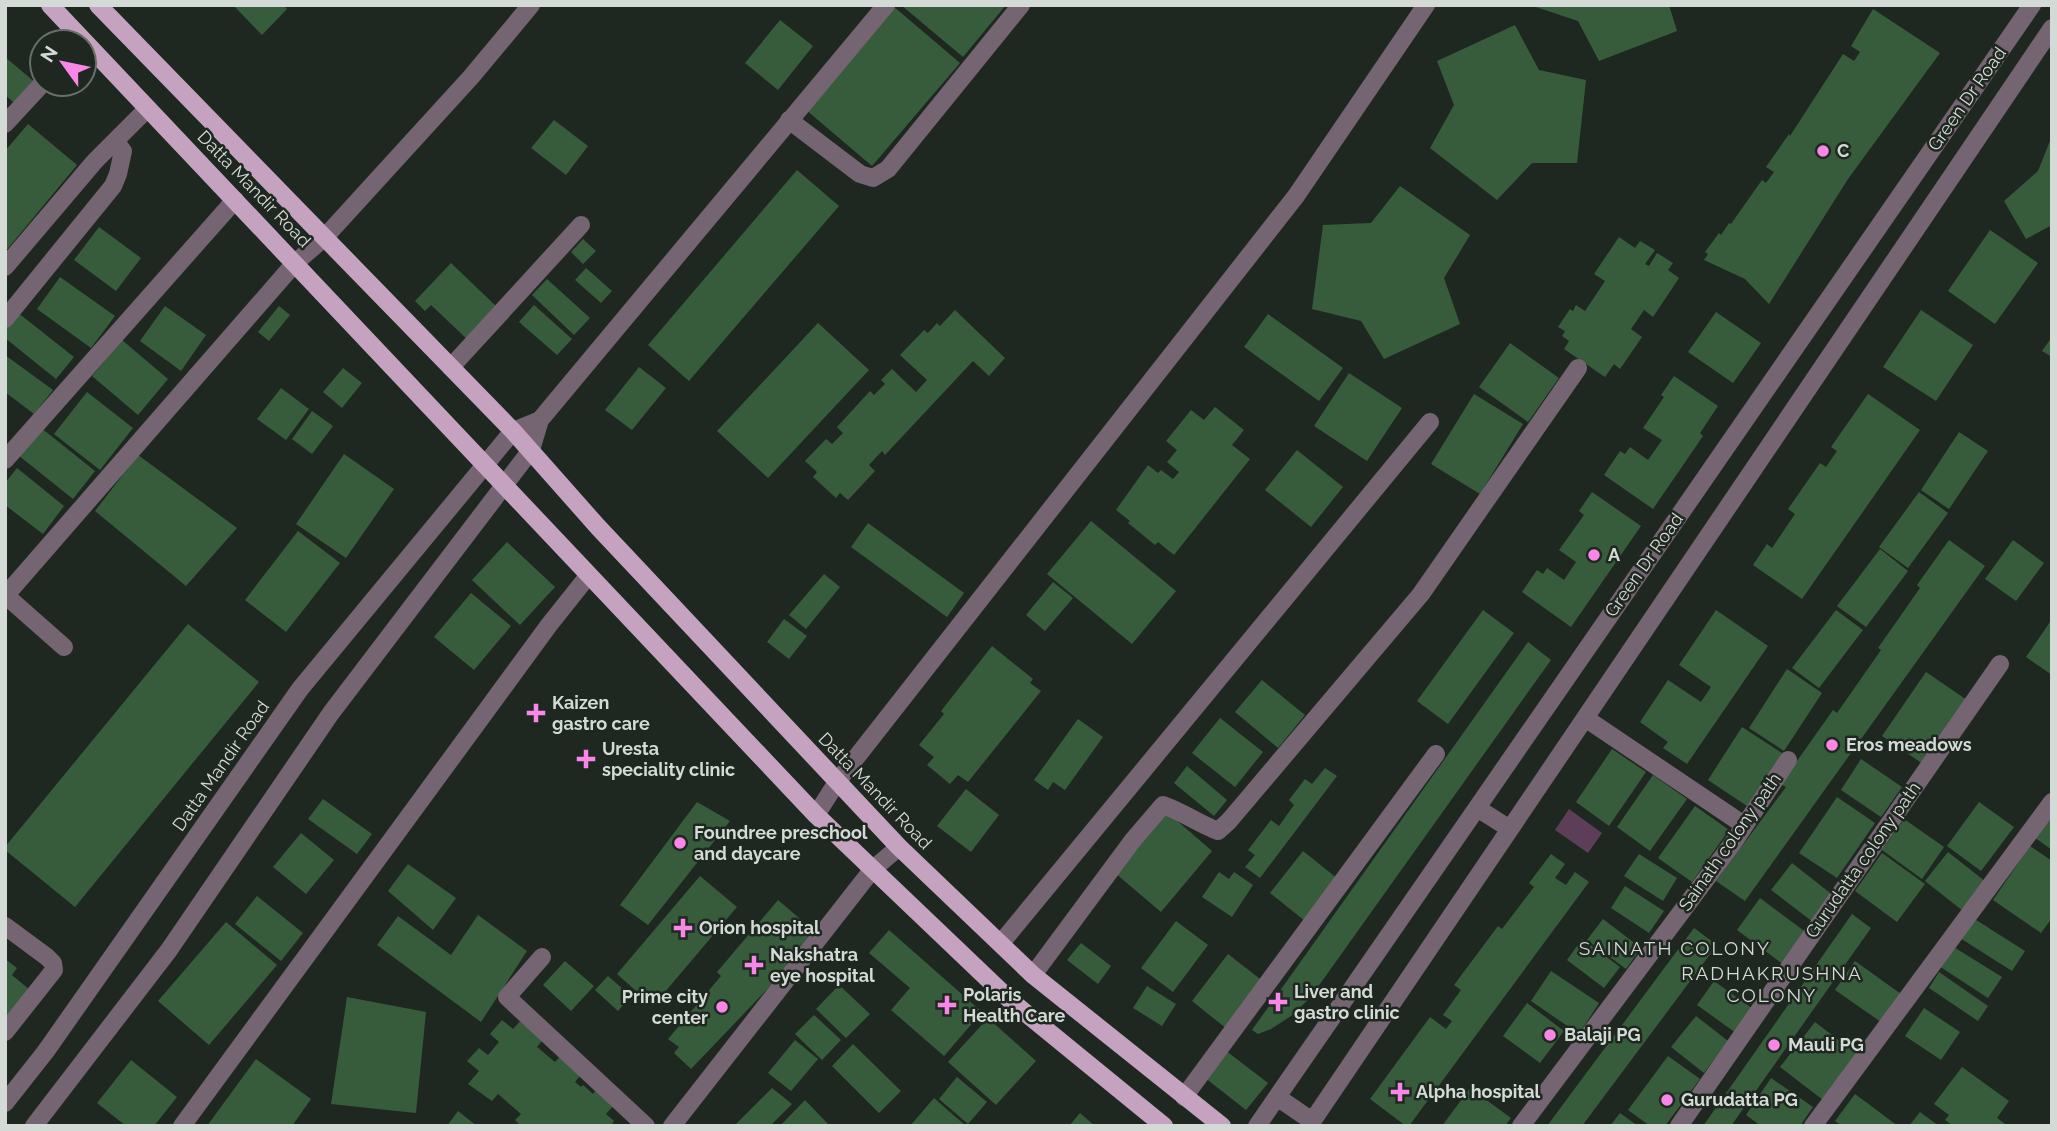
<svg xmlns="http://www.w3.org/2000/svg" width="2057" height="1131" viewBox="0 0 2057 1131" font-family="Raleway,sans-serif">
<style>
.green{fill:#5d3e58}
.building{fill:#375c3c}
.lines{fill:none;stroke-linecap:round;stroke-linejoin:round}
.minor{stroke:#756471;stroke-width:18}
.major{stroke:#c5a2bf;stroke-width:18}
.poi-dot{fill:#f987e8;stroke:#1f2820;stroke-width:2.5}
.labels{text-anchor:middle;stroke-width:5;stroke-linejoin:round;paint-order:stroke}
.street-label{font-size:18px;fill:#d4dad5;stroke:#1f2820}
.poi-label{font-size:18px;font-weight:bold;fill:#d4dad5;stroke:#1f2820;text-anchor:start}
.neighbourhood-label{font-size:19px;letter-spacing:2px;fill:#d4dad5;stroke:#1f2820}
</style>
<rect width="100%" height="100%" fill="#1f2820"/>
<!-- green -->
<path class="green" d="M1569 809 1602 833 1588 853 1555 830Z"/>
<!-- building -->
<path class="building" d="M233 5H283L287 9 262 35Z
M901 5H1006L963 57Z
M1530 5H1669L1677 31 1599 61 1578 21Z
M893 6 960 63 872 166 805 109Z
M1873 9 1940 53 1848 179 1769 304 1745 279 1704 260 1708 254 1705 252 1719 233 1721 235 1729 223 1731 224 1762 180 1766 183 1774 172 1766 167 1789 134 1790 136 1843 54 1854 61 1860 52 1851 46Z
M780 20 813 46 778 90 745 63Z
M1515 25 1539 70 1586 80 1577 163H1532L1497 200 1430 148 1454 105 1437 61Z
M5 57 37 84 18 106 5 95Z
M554 120 588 146 566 175 531 148Z
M28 124 77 165 5 252V151Z
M2052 136V225L2026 239 2004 201 2038 171Z
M797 170 839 206 689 381 648 345Z
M1400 186 1470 235 1444 278 1460 324 1384 359 1361 321 1312 309 1323 225 1371 223Z
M99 227 141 258 116 291 74 260Z
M1990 230 2038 263 1995 324 1948 291Z
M1619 237 1635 248 1640 241 1655 250 1645 264 1649 266 1657 253 1673 263 1668 270 1679 278 1653 317 1644 310 1631 329 1642 337 1620 369 1614 364 1605 377 1564 349 1569 341 1562 336 1565 331 1558 327 1570 309 1573 311 1576 305 1585 311 1605 281 1594 274Z
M583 239 596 251 583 264 571 252Z
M451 263 498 308 468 340 431 305 425 311 415 301Z
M586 268 612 291 601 303 575 280Z
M60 277 115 316 91 348 37 309Z
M547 279 590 318 574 335 532 295Z
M534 305 572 339 557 355 519 322Z
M165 306 206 335 181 371 140 341Z
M279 306 290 315 269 341 258 332Z
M955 310 1005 358 989 376 973 361 885 455 882 451 869 465 875 471 848 500 840 493 836 498 813 477 817 472 805 461 826 439 832 444 843 433 837 427 870 391 874 395 885 384 881 380 892 369 916 392 927 380 900 355 924 330 928 333 937 323 940 326Z
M1921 310 1973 345 1936 401 1883 367Z
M17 312 74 357 56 379 5 338V327Z
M1716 312 1761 343 1733 383 1688 352Z
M1268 314 1343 368 1319 401 1244 347Z
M818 323 869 370 768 478 717 431Z
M2052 337V357L2042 351Z
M122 340 168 379 138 415 92 376Z
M1510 343 1559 378 1528 422 1479 387Z
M5 355 53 390 34 414 5 392Z
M639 367 666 388 632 430 605 410Z
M343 368 362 383 342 408 323 392Z
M1349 373 1402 408 1367 461 1314 426Z
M1674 376 1718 406 1700 433 1703 436 1653 509 1604 475 1620 451 1625 454 1630 447 1648 460 1662 440 1643 428 1664 397 1661 395Z
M281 388 309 409 286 440 257 419Z
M87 392 133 428 100 470 54 434Z
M1474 394 1523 424 1480 494 1431 464Z
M1868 394 1920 430 1802 599 1753 565 1767 544 1772 548 1795 514 1788 509 1820 463 1826 467 1837 451 1831 447Z
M1215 407 1244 430 1232 445 1250 459 1174 555 1158 542 1155 545 1128 523 1130 521 1116 510 1148 465 1158 473 1161 470 1173 479 1179 472 1167 462 1177 450 1166 441 1191 410 1204 420Z
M312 411 333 426 312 454 292 439Z
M40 427 95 471 73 499 18 455Z
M1959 432 1988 451 1949 509 1921 490Z
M1297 450 1343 487 1311 527 1265 490Z
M344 454 394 489 346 558 296 524Z
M138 455 237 528 186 586 95 511Z
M17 468 64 506 43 534 5 505V483Z
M1592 492 1641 526 1571 627 1522 592 1537 570 1543 574 1547 568 1564 580 1576 562 1559 550 1584 515 1579 511Z
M1919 492 1948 513 1908 568 1879 547Z
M1091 521 1176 591 1132 644 1047 574Z
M868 523 964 593 947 617 851 547Z
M298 531 340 563 286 632 245 600Z
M1949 540 1985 566 1745 901 1716 881 1786 787 1781 784 1785 778 1833 710 1837 713 1881 650 1878 648 1920 588 1917 585Z
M2013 540 2044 563 2016 601 1985 579Z
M507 542 555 587 520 625 472 580Z
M1880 549 1908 571 1866 627 1837 606Z
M824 574 840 587 806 629 789 615Z
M1053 582 1073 598 1045 631 1026 615Z
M471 593 511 626 474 670 434 637Z
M1483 610 1514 633 1448 724 1417 701Z
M1716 610 1768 646 1687 764 1663 748 1668 742 1640 722 1668 680 1701 702 1711 687 1679 665Z
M1836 610 1863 630 1819 688 1792 668Z
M784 619 807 636 789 659 767 642Z
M2052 619V675L2026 657Z
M188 624 259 682 75 907 5 850V847Z
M1528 642 1551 660 1310 998 1291 1016 1271 1029 1258 1034 1252 1030Z
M992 646 1033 679 1030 683 1041 691 968 782 958 775 950 784 927 765 934 757 919 745 944 714 941 711Z
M1787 669 1822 693 1784 751 1749 728Z
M1926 672 1967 700 1923 764 1882 736Z
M1262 680 1305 715 1278 748 1235 712Z
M1220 718 1263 752 1235 787 1192 753Z
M1078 719 1103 737 1065 790 1053 782 1048 790 1034 780Z
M1742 727 1782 753 1747 806 1708 780Z
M1612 749 1646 772 1609 826 1576 802Z
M1861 759 1902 787 1881 817 1841 790Z
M1187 766 1227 800 1214 816 1174 783Z
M1325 768 1337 776 1260 878 1245 867 1255 855 1248 850 1271 820 1279 826 1294 805 1289 800 1305 779 1312 784Z
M1653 775 1687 799 1650 851 1617 827Z
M966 789 999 815 971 852 937 826Z
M1837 797 1875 823 1837 878 1799 853Z
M323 799 372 834 357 854 308 819Z
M697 802 730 821 648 925 620 905Z
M1979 802 2014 827 1981 871 1947 846Z
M1695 806 1729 830 1692 882 1658 858Z
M1167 812 1212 851 1161 912 1115 873Z
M2052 812V850L2034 837Z
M1904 819 1944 847 1922 879 1882 850Z
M301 833 334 860 306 894 273 867Z
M2030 846 2052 861V918L2041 933 1993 900Z
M1303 851 1338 879 1305 921 1270 893Z
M1948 852 1986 882 1963 911 1925 881Z
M1882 853 1925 884 1897 922 1855 891Z
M1551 854 1565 864 1555 878 1566 885 1575 872 1589 882 1409 1126H1406L1370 1099 1430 1017 1446 1029 1452 1021 1443 1015 1461 990 1454 985 1498 926 1502 929 1534 887 1529 883Z
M1639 854 1677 878 1663 901 1624 876Z
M1792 863 1834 896 1813 922 1771 890Z
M408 864 456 898 433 930 388 891Z
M1219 872 1229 879 1234 872 1253 885 1232 917 1202 897Z
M700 876 737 907 653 1006 617 974Z
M1625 886 1664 911 1649 933 1611 908Z
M257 896 303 933 281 961 235 924Z
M1760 898 1807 933 1784 965 1737 930Z
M778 900 819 935 691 1069 674 1053 679 1047 668 1039 721 976 717 972Z
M1852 914 1871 928 1731 1126H1703Z
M478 915 527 951 481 1022 377 945 398 916 451 955Z
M1973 918 2025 951 2012 971 1960 938Z
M1603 919 1641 948 1626 969 1587 940Z
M1176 921 1208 945 1173 992 1141 968Z
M226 922 277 965 209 1045 158 1001Z
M1694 928 1717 945 1582 1126H1547Z
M889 930 982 1012 944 1056 891 1010 910 988 869 953Z
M1582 939 1620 967 1604 988 1567 960Z
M1081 943 1111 966 1098 984 1067 960Z
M1952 946 2002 977 1988 998 1939 966Z
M1228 954 1264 982 1227 1029 1192 1001Z
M5 959 17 968 12 975 31 991 5 1022Z
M565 961 594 986 571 1011 543 985Z
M1855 961 1901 994 1881 1022 1835 990Z
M1551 971 1599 1003 1579 1034 1531 1001Z
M1939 972 1988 1006 1978 1021 1929 988Z
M608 976 631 996 618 1011 595 990Z
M1714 981 1753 1009 1736 1033 1697 1005Z
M839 985 870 1014 846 1038 816 1009Z
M1147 986 1176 1004 1162 1026 1133 1008Z
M347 997 426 1012 416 1113 331 1104Z
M1527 1003 1564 1031 1540 1063 1503 1036Z
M1924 1008 1960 1032 1941 1060 1905 1036Z
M814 1015 841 1040 822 1060 795 1034Z
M1696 1016 1728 1041 1704 1073 1671 1047Z
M523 1018 542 1041 537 1047 555 1062 563 1053 584 1071 575 1082 581 1087 583 1085 593 1094 595 1091 613 1106 606 1114 614 1121 611 1126H521L515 1120 521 1114 498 1094 492 1101 468 1084 479 1071 467 1061 479 1048 488 1055 499 1042 490 1034 502 1020 513 1029Z
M988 1018 1036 1061 996 1105 948 1062Z
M1815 1022 1858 1055 1823 1100 1780 1067Z
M795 1040 818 1059 791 1091 768 1073Z
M853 1044 901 1091 879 1113 832 1066Z
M1225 1050 1268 1083 1246 1110 1204 1077Z
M1668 1056 1700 1079 1665 1126H1650L1628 1110Z
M256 1059 311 1099 292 1126H207Z
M131 1060 177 1097 154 1126H126L97 1103Z
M1962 1067 2009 1101 1997 1118 2008 1126H1953L1945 1120 1949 1115 1934 1104Z
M957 1077 987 1102 968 1124 939 1099Z
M1771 1078 1813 1107 1800 1126H1761L1746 1115Z
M772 1088 792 1104 770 1126H734Z
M1470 1088 1511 1118 1505 1126H1442Z
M1855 1094 1898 1126H1842L1835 1121Z
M934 1098 966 1126H910Z
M805 1100 830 1126H780Z
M458 1111 477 1126H447Z
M1920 1112 1939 1126H1909Z
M1080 1113 1095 1126H1069Z
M1620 1113 1638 1126H1610Z"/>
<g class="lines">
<!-- minor -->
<path class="minor" d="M789 120 860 174 873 178 888 169 1021 5
M5 124 42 84
M5 267 95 161 115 141
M5 319 113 186 118 174 123 151 115 141 147 109
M451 367 581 225
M5 460 235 200
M5 595 64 647
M5 596 295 263 325 237 471 77 531 5
M1585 718 1744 825
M1477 808 1510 829
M816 815 837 782 1296 196 1426 5
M5 926 47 957 53 963 54 970 5 1032
M1001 943 1430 422
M542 957 507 997 646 1126
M1033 975 1133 840 1163 805C1183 812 1199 824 1218 831L1229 821 1421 594 1578 368
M1184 1097 1436 754
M1277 1097 1312 1121
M5 1103 46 1051 300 689 513 431 540 420
M34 1126 169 950 331 713 531 450 540 420 886 5
M182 1126 549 625 588 576
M672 1126 872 870 899 847
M1257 1126 2032 5
M1309 1126 2052 28
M1521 1126 1733 843 1788 760
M1679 1126 2000 664
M1813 1126 2052 802"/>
<!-- major -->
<path class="major" d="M50 5 816 815 1011 1001 1164 1126
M98 5 513 431 598 527 899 847 1033 975 1222 1126"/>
</g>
<!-- markers -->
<g class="poi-dot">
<circle cx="1823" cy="151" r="7"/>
<circle cx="1594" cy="555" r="7"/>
<path d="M532.5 702.5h7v7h7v7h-7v7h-7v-7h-7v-7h7z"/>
<circle cx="1832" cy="745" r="7"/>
<path d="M582.5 748.5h7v7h7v7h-7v7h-7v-7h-7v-7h7z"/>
<circle cx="680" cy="843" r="7"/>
<path d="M679.5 917.5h7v7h7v7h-7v7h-7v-7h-7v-7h7z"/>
<path d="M750.5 954.5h7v7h7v7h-7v7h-7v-7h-7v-7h7z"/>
<path d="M1274.5 991.5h7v7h7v7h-7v7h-7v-7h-7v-7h7z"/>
<path d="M943.5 994.5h7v7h7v7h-7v7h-7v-7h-7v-7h7z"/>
<circle cx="722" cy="1007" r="7"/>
<circle cx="1550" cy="1035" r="7"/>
<circle cx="1774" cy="1045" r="7"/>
<path d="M1396.5 1081.5h7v7h7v7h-7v7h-7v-7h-7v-7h7z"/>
<circle cx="1667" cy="1100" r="7"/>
</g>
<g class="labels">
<!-- street labels -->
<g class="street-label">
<text transform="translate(1967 99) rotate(-55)" y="6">Green Dr Road</text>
<text transform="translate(254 189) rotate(46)" y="6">Datta Mandir Road</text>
<text transform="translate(1644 565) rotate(-55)" y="6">Green Dr Road</text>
<text transform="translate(221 766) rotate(-55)" y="6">Datta Mandir Road</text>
<text transform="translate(875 791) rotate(46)" y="6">Datta Mandir Road</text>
<text transform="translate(1730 842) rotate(-55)" y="6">Sainath colony path</text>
<text transform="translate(1863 860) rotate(-55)" y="6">Gurudatta colony path</text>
</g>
<!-- poi labels -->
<g class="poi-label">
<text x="1837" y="157">C</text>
<text x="1608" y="561">A</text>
<text x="552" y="709">Kaizen<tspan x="552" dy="21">gastro care</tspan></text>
<text x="1846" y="751">Eros meadows</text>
<text x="602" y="755">Uresta<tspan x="602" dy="21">speciality clinic</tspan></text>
<text x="694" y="839">Foundree preschool<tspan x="694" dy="21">and daycare</tspan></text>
<text x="699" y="934">Orion hospital</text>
<text x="770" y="961">Nakshatra<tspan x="770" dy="21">eye hospital</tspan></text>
<text x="1294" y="998">Liver and<tspan x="1294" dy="21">gastro clinic</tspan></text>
<text x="963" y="1001">Polaris<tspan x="963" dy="21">Health Care</tspan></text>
<text x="708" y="1003" text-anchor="end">Prime city<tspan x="708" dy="21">center</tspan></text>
<text x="1564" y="1041">Balaji PG</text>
<text x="1788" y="1051">Mauli PG</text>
<text x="1416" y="1098">Alpha hospital</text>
<text x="1681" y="1106">Gurudatta PG</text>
</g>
<!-- neighbourhood labels -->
<g class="neighbourhood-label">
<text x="1675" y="955">SAINATH COLONY</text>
<text x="1772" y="980">RADHAKRUSHNA<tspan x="1772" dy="22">COLONY</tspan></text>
</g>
</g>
<!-- border -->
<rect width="2057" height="1131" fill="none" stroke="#d4dad5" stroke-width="14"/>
<!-- north arrow -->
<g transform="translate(63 63) rotate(303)"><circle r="33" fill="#1f2820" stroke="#676f68" stroke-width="2"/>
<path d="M0-5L12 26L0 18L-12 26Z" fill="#f987e8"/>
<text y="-10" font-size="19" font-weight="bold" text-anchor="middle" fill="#d4dad5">N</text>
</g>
</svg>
